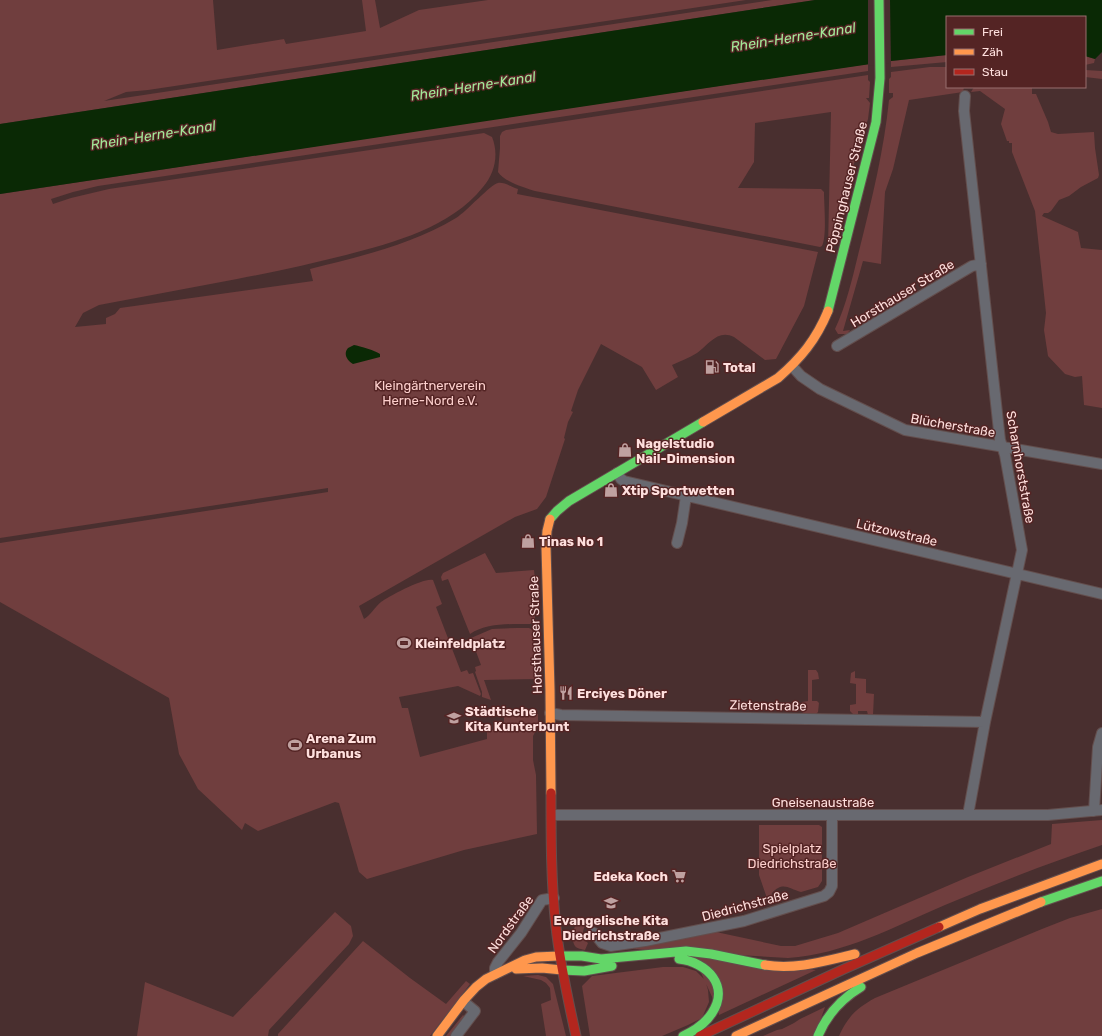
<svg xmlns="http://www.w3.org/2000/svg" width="1102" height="1036" viewBox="0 0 1102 1036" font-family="Rubik,sans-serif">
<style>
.green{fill:#703e3e}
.water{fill:#0a2905}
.pier{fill:#492f2f}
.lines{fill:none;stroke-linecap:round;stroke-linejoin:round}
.street-casing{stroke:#634e4d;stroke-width:12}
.fast-casing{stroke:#634e4d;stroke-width:11}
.slow-casing{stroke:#634e4d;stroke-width:11}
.jam-casing{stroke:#634e4d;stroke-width:11}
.street{stroke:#686970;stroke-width:10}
.fast{stroke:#63d668;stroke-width:9}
.slow{stroke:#ff974d;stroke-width:9}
.jam{stroke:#b3261e;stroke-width:9}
.labels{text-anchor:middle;stroke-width:3;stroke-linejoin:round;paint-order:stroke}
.street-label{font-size:13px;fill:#fedfdd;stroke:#542424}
.poi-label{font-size:13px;font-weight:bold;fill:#fedfdd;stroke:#542424;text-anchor:start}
.park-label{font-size:13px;fill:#fdd0cd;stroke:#542424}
.water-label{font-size:14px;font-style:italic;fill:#a2e898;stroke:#542424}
</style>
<rect width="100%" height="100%" fill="#492f2f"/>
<!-- green -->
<path class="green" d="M0 0H213L217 50 284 39 286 44 366 31 362 0H375L380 28 419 10 488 0H746L148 90 126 92 104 101 772 0H815L0 124Z
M947 55V62L891 67V61Z
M1085 56 1095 59 1094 63 1085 65Z
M868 64V71L98 186 73 192 51 199 53 204 71 198 109 189 484 133 492 137C499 154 495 173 483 187 450 228 395 242 346 255 310 264 274 272 237 279 191 288 145 296 99 305L83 313 75 327 106 324V318L115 314 120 308 313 281 310 269C361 256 411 245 456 218 466 212 491 184 498 183 504 182 512 187 518 189L517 194 818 252 804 306 776 359 765 360 734 337C718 329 709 344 697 353 689 358 680 361 672 365L678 377 656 390 642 367 601 344 578 390 571 411 573 412 568 422 564 438 565 439 546 497 537 509 515 517 359 606 364 619C369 617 376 606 381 602 389 596 425 577 433 580L442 604 436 607 461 672 467 670 469 674 473 673 481 694 480 696 458 686 399 697 402 708H408L420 757 487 739V730H501L504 727V717L506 715 538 714V726L533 736V760L536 775 537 834 464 850 367 879 359 872 339 803 335 802 258 831 245 823 242 830 198 789 179 754 169 698 0 602V543L328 492V488L0 538V194L501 118Z
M930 67H947V87H964L963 92 909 100 893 169 885 192 881 264 863 261 843 331 850 330 847 334H838L835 329C847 304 853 275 860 247 872 199 884 150 889 100L893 97V93H889V79L891 77V72Z
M1085 70 1102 71V79L1085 77Z
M868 75V80L870 82 869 98H866L870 103 868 119 828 247 831 112 755 123 754 162 738 188 821 189 824 192C824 205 827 236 822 246L820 247 535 191C525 188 503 181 498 172L500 148V136L502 132 506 130Z
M974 87H1030L1032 88V94H1036L1048 122 1051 132 1058 134 1094 132 1095 148 1099 175 1098 178 1081 187 1069 196 1059 200 1051 211 1048 213H1044L1042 216 1078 232 1081 248 1102 250V408L1084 405 1082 376 1075 377 1065 374 1048 356 1044 330 1046 313 1035 211 1012 152V143H1009V141H1007L1001 124 1005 109 980 91 971 92Z
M485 553 496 573 534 570 535 579 532 586 535 619H533V623L530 624C510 624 487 623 470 634L448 579 442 581 441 577 443 573Z
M517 628H529L533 630 535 675 537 679 484 680 491 700 482 697V692L475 672 476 671 475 667 481 665 471 638 492 629Z
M808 670H816L818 673 819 679 812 680V701H817L819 703 818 712 816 714 803 713 801 710 802 702 808 701Z
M855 671V678L866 679V693L874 694 873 715H868L867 711H858V714H853L850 711V705L856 704V684L850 683 851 673Z
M1102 820V845C1049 863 997 883 945 905 893 927 845 954 788 958L633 949 650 944 716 932 781 946H795L838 933 968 877 1051 844 1052 824Z
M759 825H819L822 827V881L818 887 801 892C789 889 783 881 772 893L770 904H769L759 875Z
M1102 909V1036H839C848 1016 857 1008 875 998L1042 929 1070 918Z
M335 912 351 926 353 936 349 944 269 1030 268 1036H137L145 982 233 1017Z
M580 922 586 924C582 931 581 938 588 943L585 950C582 949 577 949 575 946 571 940 572 925 580 922Z
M363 941 410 978 446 1004 466 981 470 984 430 1036H278V1034Z
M693 955 816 970 719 1015 718 1010Z
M663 967H683L696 971 705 980 708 990 709 1002 702 1018 688 1025 662 1036H590L582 986 592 976Z
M538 975 546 977 553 984 566 1036H546L541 1004 551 1000 550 988 546 983 541 980 523 976Z
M825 1007 815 1036H763L777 1030 782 1029 794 1023 800 1019Z
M463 1015 465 1017 454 1036H446Z"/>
<!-- water -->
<path class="water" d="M815 0H1102V52L1095 59 1085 56V17H947V55L891 61 700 89 0 194V124Z
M354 345C360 346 376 351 380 354V357L353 364C347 360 343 354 348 348Z"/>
<!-- pier -->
<path class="pier" d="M868 0H890L891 63 868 66Z"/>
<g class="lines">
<defs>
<path id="street" d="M965 96 964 111 1000 440 1005 455 1022 550 985 722 968 815
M837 346 972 266 981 264
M792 366 801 376 820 389 905 430 1102 464
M617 473 621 479 624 481 1102 594
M677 543 682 523 686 496
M550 713 561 715 985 722
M1094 811 1098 747 1102 733
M552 815H1048L1102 810
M594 933 602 943 611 946 645 941 744 921 824 896 829 892 832 886V815
M495 974V968L498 962 521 933 542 900 554 898
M456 1036 475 1011 464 1002"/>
<path id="fast" d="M828 311 876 122 880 78 879 0
M550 519 557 511 569 501 703 422
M1041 902 1102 881
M559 956H582L601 959 686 951 711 954 765 965
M679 959C707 962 730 986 712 1013 705 1024 694 1031 683 1036
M562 970 584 971 612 966
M818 1036C827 1014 841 999 861 987"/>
<path id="slow" d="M703 422 778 378C801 358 816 340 828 311
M550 519 547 531 546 547 550 690 551 793
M939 927 980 909 1102 864
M765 965C796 970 825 961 855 954
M516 969 542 968 562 970
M437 1036 464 1000 476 987 486 979 525 960 536 957 559 956
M736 1036 917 953 1041 902"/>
<path id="jam" d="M551 793C551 837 551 883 556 927 560 964 568 1000 576 1036
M700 1036 844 969 939 927"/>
</defs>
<!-- street casing -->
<use href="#street" class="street-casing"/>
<!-- fast casing -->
<use href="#fast" class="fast-casing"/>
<!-- slow casing -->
<use href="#slow" class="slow-casing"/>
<!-- jam casing -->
<use href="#jam" class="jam-casing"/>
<!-- street -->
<use href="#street" class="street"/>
<!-- fast -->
<use href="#fast" class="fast"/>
<!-- slow -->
<use href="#slow" class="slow"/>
<!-- jam -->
<use href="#jam" class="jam"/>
</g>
<!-- icons -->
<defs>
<symbol id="fuel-bare" viewBox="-9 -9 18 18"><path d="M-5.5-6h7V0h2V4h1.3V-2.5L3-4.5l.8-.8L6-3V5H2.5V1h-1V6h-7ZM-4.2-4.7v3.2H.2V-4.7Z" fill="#bfa1a0" stroke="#542424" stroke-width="2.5" paint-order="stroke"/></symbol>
<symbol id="shop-bare" viewBox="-9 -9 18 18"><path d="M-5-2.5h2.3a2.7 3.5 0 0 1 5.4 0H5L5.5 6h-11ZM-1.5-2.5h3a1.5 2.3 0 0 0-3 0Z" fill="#bfa1a0" stroke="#542424" stroke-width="2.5" paint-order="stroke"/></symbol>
<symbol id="stadium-bare" viewBox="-9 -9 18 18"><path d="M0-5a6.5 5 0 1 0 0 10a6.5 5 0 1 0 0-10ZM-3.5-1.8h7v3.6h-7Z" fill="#bfa1a0" stroke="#542424" stroke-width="2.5" paint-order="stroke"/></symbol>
<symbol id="restaurant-bare" viewBox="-9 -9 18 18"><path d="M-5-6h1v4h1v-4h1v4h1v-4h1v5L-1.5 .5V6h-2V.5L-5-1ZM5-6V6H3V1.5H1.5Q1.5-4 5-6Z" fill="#bfa1a0" stroke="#542424" stroke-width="2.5" paint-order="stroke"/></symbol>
<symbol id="school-bare" viewBox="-9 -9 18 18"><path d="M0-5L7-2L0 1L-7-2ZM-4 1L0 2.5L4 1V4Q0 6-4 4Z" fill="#bfa1a0" stroke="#542424" stroke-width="2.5" paint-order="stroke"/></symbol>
<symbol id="supermarket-bare" viewBox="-9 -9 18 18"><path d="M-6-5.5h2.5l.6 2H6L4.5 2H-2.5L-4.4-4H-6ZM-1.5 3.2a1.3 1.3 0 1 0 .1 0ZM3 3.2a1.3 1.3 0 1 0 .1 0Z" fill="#bfa1a0" stroke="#542424" stroke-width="2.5" paint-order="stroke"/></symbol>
</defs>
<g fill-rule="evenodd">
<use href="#fuel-bare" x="702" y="357" width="20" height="20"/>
<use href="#shop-bare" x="615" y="440" width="20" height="20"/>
<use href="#shop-bare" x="601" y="480" width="20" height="20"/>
<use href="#shop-bare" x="518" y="531" width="20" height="20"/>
<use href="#stadium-bare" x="394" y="633" width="20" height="20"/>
<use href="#restaurant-bare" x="556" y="683" width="20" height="20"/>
<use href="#school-bare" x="444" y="708" width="20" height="20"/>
<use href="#stadium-bare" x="285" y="735" width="20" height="20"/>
<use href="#supermarket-bare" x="669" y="866" width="20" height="20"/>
<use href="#school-bare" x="601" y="893" width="20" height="20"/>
</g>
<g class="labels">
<!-- street labels -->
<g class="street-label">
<text transform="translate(846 187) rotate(-76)" y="5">Pöppinghauser Straße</text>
<text transform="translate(902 293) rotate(-31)" y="5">Horsthauser Straße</text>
<text transform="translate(953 425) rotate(10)" y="5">Blücherstraße</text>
<text transform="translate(1021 467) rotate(80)" y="5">Scharnhorststraße</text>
<text transform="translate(897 532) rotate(13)" y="5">Lützowstraße</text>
<text transform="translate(535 635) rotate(-92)" y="5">Horsthauser Straße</text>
<text transform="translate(768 705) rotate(1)" y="5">Zietenstraße</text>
<text x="823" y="807">Gneisenaustraße</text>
<text transform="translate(745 905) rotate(-15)" y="5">Diedrichstraße</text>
<text transform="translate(510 924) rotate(-54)" y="5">Nordstraße</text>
</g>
<!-- poi labels -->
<g class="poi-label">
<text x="723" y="372">Total</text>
<text x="636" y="448">Nagelstudio<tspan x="636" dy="15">Nail-Dimension</tspan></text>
<text x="622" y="495">Xtip Sportwetten</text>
<text x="539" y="546">Tinas No 1</text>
<text x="415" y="648">Kleinfeldplatz</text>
<text x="577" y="698">Erciyes Döner</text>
<text x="465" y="716">Städtische<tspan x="465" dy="15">Kita Kunterbunt</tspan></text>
<text x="306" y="743">Arena Zum<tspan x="306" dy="15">Urbanus</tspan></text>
<text x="668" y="881" text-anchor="end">Edeka Koch</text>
<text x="611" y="925" text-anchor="middle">Evangelische Kita<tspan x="611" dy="15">Diedrichstraße</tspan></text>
</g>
<!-- park labels -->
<g class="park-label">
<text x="430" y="390">Kleingärtnerverein<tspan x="430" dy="15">Herne-Nord e.V.</tspan></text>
<text x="792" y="853">Spielplatz<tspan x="792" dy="15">Diedrichstraße</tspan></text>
</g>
<!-- water labels -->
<g class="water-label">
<text transform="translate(793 37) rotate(-9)" y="5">Rhein-Herne-Kanal</text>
<text transform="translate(473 86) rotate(-9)" y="5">Rhein-Herne-Kanal</text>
<text transform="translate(153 135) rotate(-9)" y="5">Rhein-Herne-Kanal</text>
</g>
</g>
<!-- legend -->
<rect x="946" y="16" width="140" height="72" fill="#542424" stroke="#986f6e"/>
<rect x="954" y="29" width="20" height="6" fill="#63d668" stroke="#986f6e"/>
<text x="982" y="36" font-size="12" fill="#fedfdd">Frei</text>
<rect x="954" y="49" width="20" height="6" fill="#ff974d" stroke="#986f6e"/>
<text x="982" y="56" font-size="12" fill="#fedfdd">Zäh</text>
<rect x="954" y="69" width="20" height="6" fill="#b3261e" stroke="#986f6e"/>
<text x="982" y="76" font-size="12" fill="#fedfdd">Stau</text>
</svg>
